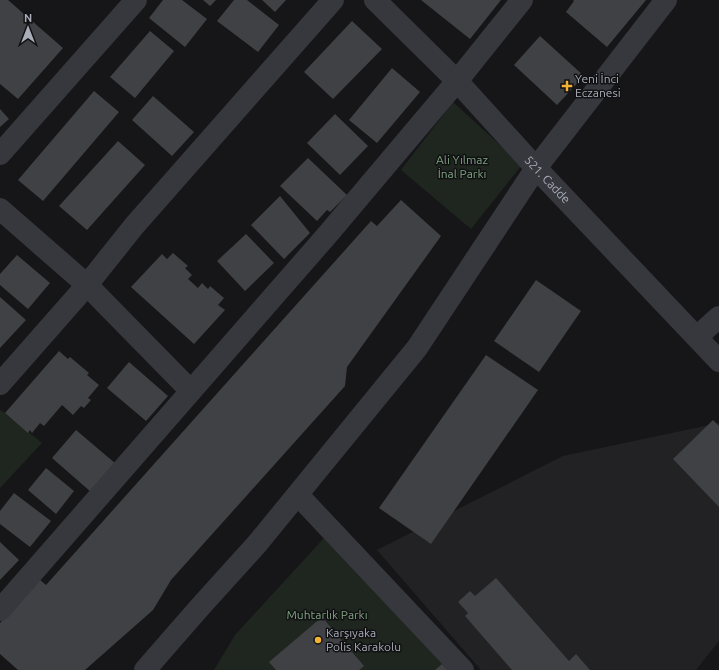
<svg xmlns="http://www.w3.org/2000/svg" width="719" height="670" viewBox="0 0 719 670" font-family="Ubuntu,sans-serif">
<style>
.built{fill:#222225}
.green{fill:#1e261f}
.building{fill:#404145}
.lines{fill:none;stroke-linecap:round;stroke-linejoin:round}
.minor{stroke:#37383d;stroke-width:22}
.poi-dot{fill:#f2b134;stroke:#111113;stroke-width:1.5}
.labels{text-anchor:middle;stroke-width:3;stroke-linejoin:round;paint-order:stroke}
.poi-label{font-size:12px;fill:#a8adb8;stroke:#111113;text-anchor:start}
.park-label{font-size:12px;fill:#7fa381;stroke:#111113}
.street-label{font-size:12px;fill:#a8adb8;stroke:#111113}
</style>
<rect width="100%" height="100%" fill="#161618"/>
<!-- built -->
<path class="built" d="M719 423V641L696 670H481L377 550 563 456Z"/>
<!-- green -->
<path class="green" d="M453 102 522 165 471 229 401 170Z
M1 410 42 443 0 488V411Z
M324 538 454 670H214L235 635Z"/>
<!-- building -->
<path class="building" d="M0 0H8L63 48 18 99 0 84Z
M163 0H182L207 19 185 47 149 18Z
M203 0H216L210 6Z
M234 0H247L279 25 258 52 217 21Z
M262 0H286L275 12Z
M421 0H501L470 39Z
M573 0H646L607 47 566 12 574 1Z
M352 21 382 49 333 99 304 72Z
M150 31 174 51 135 98 110 77Z
M540 36 584 76 557 105 514 65Z
M392 68 420 92 377 143 349 120Z
M94 91 119 112 43 201 18 180Z
M153 96 194 132 172 156 132 120Z
M0 109 9 119 0 127Z
M335 114 368 146 340 175 307 143Z
M118 141 145 165 87 230 59 206Z
M308 158 347 195 330 212 327 210 317 221 280 186Z
M280 196 310 233 284 259 251 225Z
M401 200 441 236 347 367 345 386 171 580 153 610 85 670H18L0 654V623L39 579 46 585 371 221 377 226Z
M246 234 274 263 245 291 217 261Z
M173 253 188 266 185 268 192 275 188 279 198 288 202 283 208 289 210 286 224 298 218 305 225 310 194 344 131 287 162 254 167 259Z
M17 255 50 283 28 309 0 285V274Z
M536 280 581 311 539 372 494 341Z
M0 297 26 320 0 348Z
M59 351 68 359 70 357 89 373 87 375 99 385 88 398 91 400 84 408 81 406 73 415 62 405 44 426 40 423 32 433 30 430 28 433 5 413Z
M486 355 538 390 431 544 379 508Z
M129 362 168 396 146 421 107 388Z
M713 420 719 426V507L673 459Z
M76 430 116 464 91 492 52 458Z
M46 468 74 491 56 514 28 490Z
M14 493 51 521 30 547 0 524V511Z
M0 542 19 560 0 580Z
M496 578 569 661 576 654 590 670H512L465 616 468 613 458 602 470 591 475 596Z
M322 617 364 666 359 670H276L269 662Z
M442 664 448 670H435Z"/>
<g class="lines">
<!-- minor -->
<g class="minor">
<path id="s1" d="M375 0 457 81 536 168 719 361"/>
<path d="M0 154 136 0"/>
<path d="M0 209 87 285 191 391"/>
<path d="M697 337 719 317"/>
<path d="M0 384 87 285 134 226 333 0"/>
<path d="M298 495 463 670"/>
<path d="M0 610 328 234 457 81 522 0"/>
<path d="M145 670 200 607 257 544 417 348 536 168 666 0"/>
</g>
</g>
<!-- markers -->
<g class="poi-dot">
<path d="M565 80h4v4h4v4h-4v4h-4v-4h-4v-4h4z"/>
<circle cx="318" cy="640" r="4"/>
</g>
<g class="labels">
<!-- poi labels -->
<g class="poi-label">
<text x="575" y="83">Yeni İnci<tspan x="575" dy="14">Eczanesi</tspan></text>
<text x="326" y="637">Karşıyaka<tspan x="326" dy="14">Polis Karakolu</tspan></text>
</g>
<!-- park labels -->
<g class="park-label">
<text x="462" y="164">Ali Yılmaz<tspan x="462" dy="14">İnal Parkı</tspan></text>
<text x="327" y="619">Muhtarlık Parkı</text>
</g>
<!-- street labels -->
<g class="street-label">
<text dy="4" stroke="none"><textPath href="#s1" startOffset="249">521. Cadde</textPath></text>
</g>
</g>
<!-- north arrow -->
<g transform="translate(28 28)" stroke="#111113" stroke-width="3" paint-order="stroke">
<path d="M0-3L7 15L0 10L-7 15Z" fill="#a8adb8"/>
<text y="-6" font-size="11" font-weight="bold" text-anchor="middle" fill="#a8adb8">N</text>
</g>
</svg>
